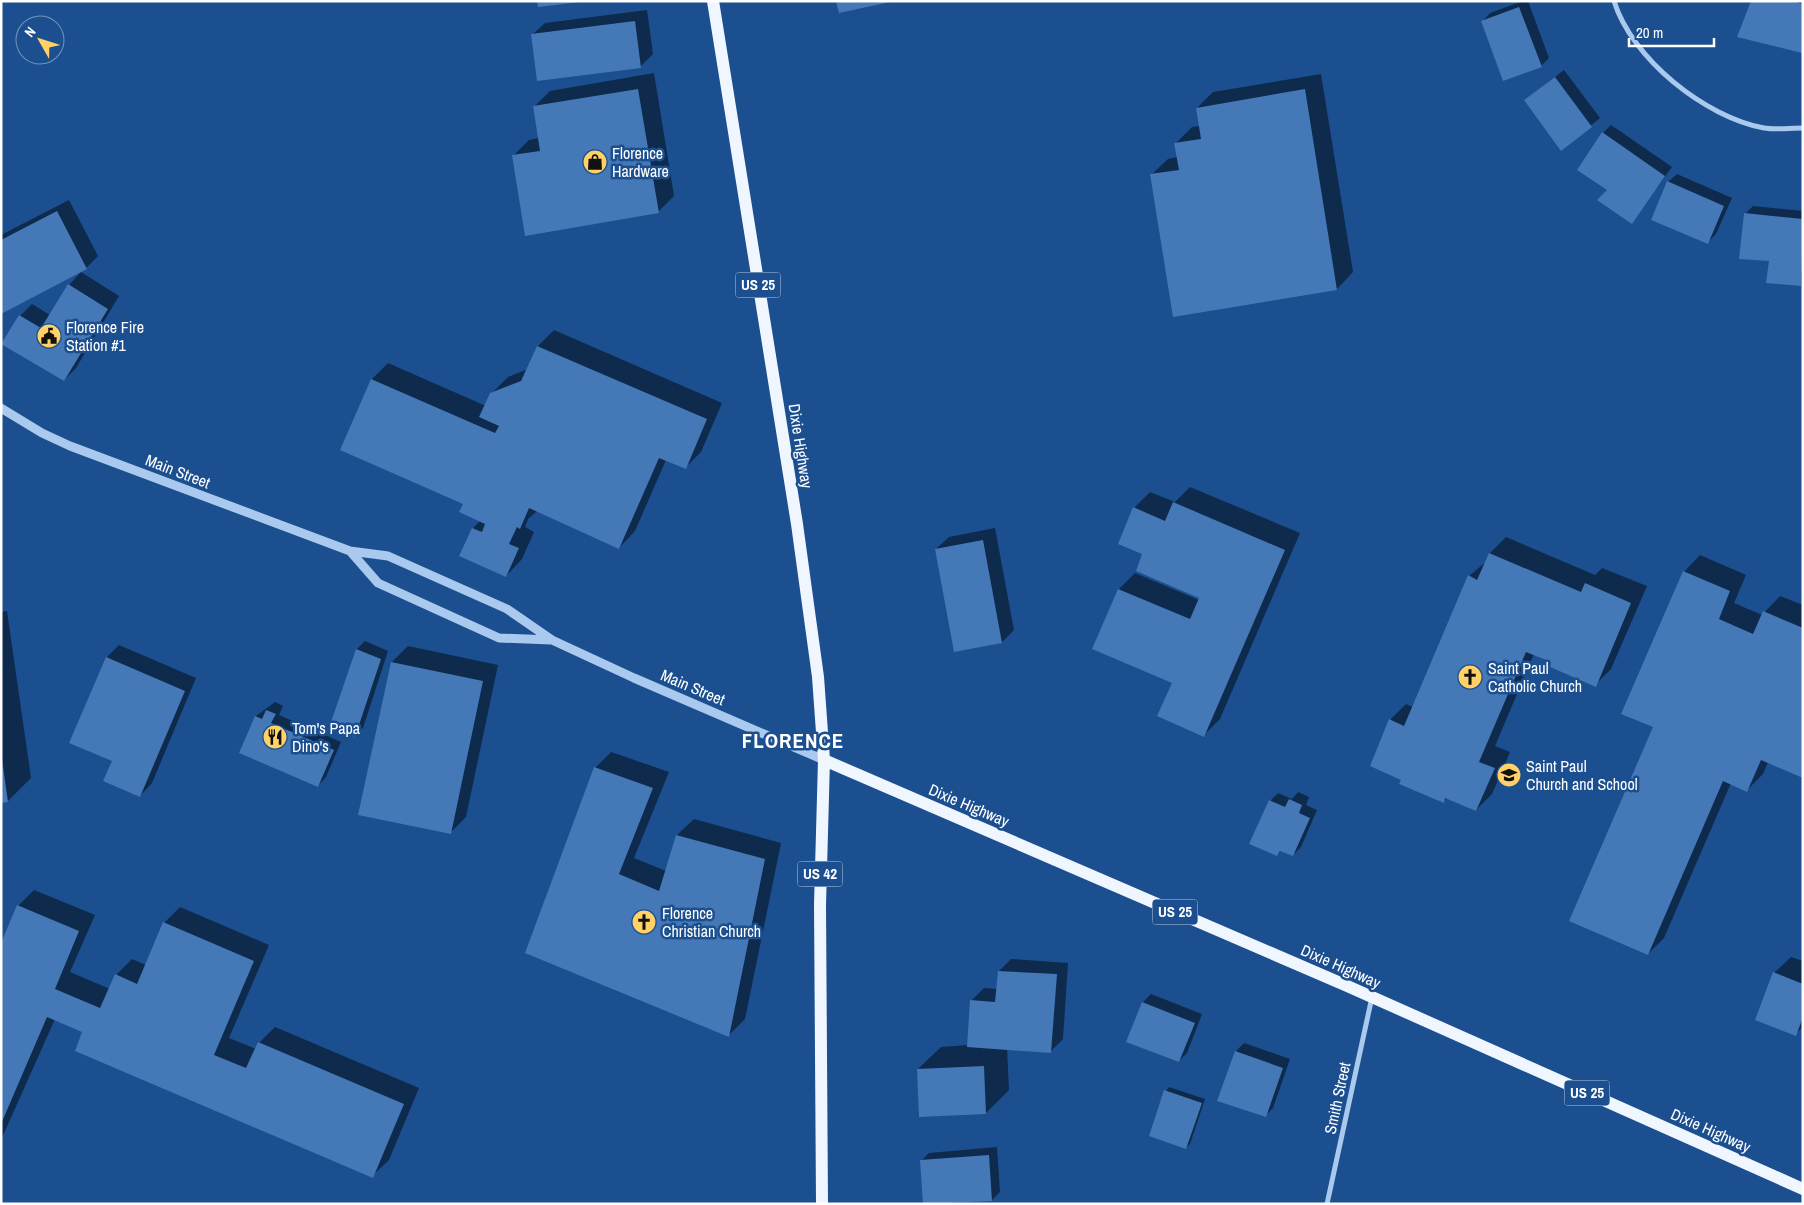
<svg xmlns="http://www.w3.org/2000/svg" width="1804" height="1205" viewBox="0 0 1804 1205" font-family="'Archivo Narrow',sans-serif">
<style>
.shadow{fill:#0007}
.building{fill:#4478b7}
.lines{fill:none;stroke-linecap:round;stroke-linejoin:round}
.minor{stroke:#a9c9ee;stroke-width:5}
.tertiary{stroke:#a9c9ee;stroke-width:9}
.primary{stroke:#f0f6ff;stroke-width:12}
.labels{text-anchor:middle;stroke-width:5;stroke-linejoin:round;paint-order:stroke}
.shield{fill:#1b4f8f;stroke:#bbcadd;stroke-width:1}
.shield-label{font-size:15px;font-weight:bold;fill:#fff}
.poi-label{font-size:16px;fill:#fff;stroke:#1b4f8f;text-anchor:start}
.street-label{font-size:16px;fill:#fff;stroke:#1b4f8f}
.district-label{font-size:21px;font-weight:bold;letter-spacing:1px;fill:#fff;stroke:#1b4f8f}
</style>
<rect width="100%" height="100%" fill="#1b4f8f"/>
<!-- shadow -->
<path class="shadow" d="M1523 1H1528L1549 58 1541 66 1482 22 1490 13Z
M1753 1H1803V50L1801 51Z
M647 10 653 54 641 66 532 35 545 23Z
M1564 70 1600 118 1561 149 1525 100Z
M654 73 674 196 658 212 513 156 529 140 539 138 534 107 550 91Z
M1321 74 1353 272 1337 289 1174 316 1151 175 1168 159 1178 157 1176 143 1192 127 1200 126 1197 108 1213 92Z
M1611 125 1672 167 1631 222 1609 190 1603 133Z
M1677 174 1732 198 1716 234 1708 242 1668 182Z
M69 200 98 256 86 268 1 313V235Z
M1753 206 1803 211V283L1801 285 1770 260 1745 214Z
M81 272 119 296 76 368 64 380 20 316 32 304 50 315 69 285Z
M554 330 722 403 701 452 685 468 666 460 635 531 619 548 537 511 528 519 525 527 534 532 522 559 506 576 473 528 481 520 465 503 342 449 372 379 388 363 486 406 491 394 508 377 528 369 538 346Z
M1190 487 1300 533 1220 719 1204 735 1119 589 1135 573 1199 600 1201 597 1144 554 1134 508 1150 492 1175 502Z
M995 528 1014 630 1002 642 936 549 949 537Z
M1506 537 1595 575 1602 568 1647 586 1611 669 1595 685 1534 654 1495 746 1510 752 1492 794 1476 810 1447 798 1443 801 1403 779 1390 720 1406 704 1413 707 1469 576 1487 561 1490 553Z
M1700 555 1746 575 1734 603 1762 615 1780 596 1803 605V776L1768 762 1763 774 1747 790 1731 783 1664 938 1648 954 1655 726 1684 572Z
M7 611 31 778 8 801 1 802V612Z
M365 641 388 651 363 728 355 736 332 725 357 649Z
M119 645 196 678 152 783 140 796 113 760 107 657Z
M408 646 498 665 466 817 450 833 392 662Z
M275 702 283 706 279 715 341 742 326 777 318 786 241 753 256 716Z
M611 752 669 772 634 858 666 871 677 835 694 819 781 843 745 1019 729 1035 527 952 595 768Z
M1298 792 1309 797 1306 805 1317 810 1301 847 1293 855 1282 850 1277 855 1270 801 1278 793 1292 799Z
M34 890 95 915 70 972 110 989 116 975 132 959 146 965 164 923 180 907 269 945 229 1038 256 1049 259 1043 275 1027 419 1088 389 1160 372 1176 84 1032 55 1019 1 1140V946L18 906Z
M1791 957 1803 961V1027L1795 1034 1774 973Z
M1011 959 1068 963 1063 1039 1051 1051 1007 1048 1009 1090 986 1113 918 1069 941 1047 968 1045 971 1001 984 988 997 989 999 971Z
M1151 994 1202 1014 1187 1053 1179 1061 1143 1002Z
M1244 1043 1290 1059 1273 1108 1265 1116 1236 1051Z
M1169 1087 1205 1099 1190 1144 1186 1148 1166 1091Z
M997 1147 1000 1192 992 1200 924 1204 921 1161 929 1153Z"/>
<!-- building -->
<path class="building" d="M537 1H580V2L538 7Z
M836 1H890V2L839 13Z
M1751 1H1793L1803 4 1802 53 1737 37Z
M1519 7 1542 67 1503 81 1481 21Z
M635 21 641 68 537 81 531 34Z
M1555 77 1592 127 1561 151 1524 100Z
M638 89 659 213 525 236 512 155 540 151 533 106Z
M1305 89 1337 290 1173 317 1150 174 1179 170 1174 143 1201 139 1196 108Z
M1602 132 1665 176 1632 224 1597 200 1607 190 1577 170Z
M1667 181 1724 206 1708 244 1651 220Z
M57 211 87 269 1 314V240Z
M1744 213 1803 219 1801 286 1766 283 1769 261 1739 259Z
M68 284 108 309 64 381 1 344 19 315 41 328Z
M537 346 707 419 686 469 659 458 619 549 529 508 520 529 517 527 509 544 519 548 506 577 459 556 472 528 482 532 485 524 459 512 463 504 340 450 371 379 495 433 499 426 479 417 490 393 521 381Z
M1173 502 1285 550 1204 737 1157 716 1172 683 1092 649 1118 589 1190 619 1199 598 1136 571 1142 554 1118 544 1133 507 1165 521Z
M983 540 1002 643 954 652 935 549Z
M1489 553 1581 592 1585 583 1631 603 1596 687 1550 667 1551 662 1526 652 1479 762 1495 768 1476 811 1445 798 1444 803 1399 784 1401 780 1370 766 1389 719 1404 726 1468 575 1477 580Z
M1683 571 1730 591 1719 619 1753 634 1763 611 1803 628V778L1761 760 1747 792 1723 781 1648 955 1569 921 1653 727 1621 714Z
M356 649 381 659 355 737 330 725Z
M106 657 185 691 140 797 103 781 112 761 69 743Z
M391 662 483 681 451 834 358 815Z
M266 710 276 714 271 723 334 750 318 787 239 753 255 716 262 719Z
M2 759 8 802 1 803V760Z
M594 767 653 788 619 874 659 891 676 835 765 859 729 1037 525 953Z
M1289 799 1302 805 1299 813 1310 818 1293 856 1280 851 1277 856 1249 844 1269 800 1285 807Z
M17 905 79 931 55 989 100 1008 115 974 137 984 163 922 254 961 214 1055 246 1068 258 1042 404 1104 373 1178 75 1051 82 1032 47 1017 1 1124V943Z
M998 971 1057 974 1051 1053 967 1047 970 1000 995 1002Z
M1773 972 1803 984V1017L1796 1036 1755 1020Z
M1142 1002 1195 1023 1179 1062 1126 1042Z
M1235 1051 1283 1068 1266 1117 1217 1101Z
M984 1066 986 1114 919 1117 917 1069Z
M1164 1090 1202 1103 1186 1149 1149 1136Z
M989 1155 992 1201 923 1204 920 1160Z"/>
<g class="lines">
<!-- minor -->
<path class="minor" d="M1614 1C1632 59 1705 117 1764 128 1776 130 1790 128 1803 128
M1327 1204 1372 997"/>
<!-- tertiary -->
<path class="tertiary" d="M1 408 42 433 70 446 350 551 388 556 507 609 552 640 634 678 824 760
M350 551 378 583 499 638 551 640"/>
<!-- primary -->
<path class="primary" d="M713 1 797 524 818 677 824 760 820 905 822 1204
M824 760 1345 985 1803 1189"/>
</g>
<!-- icons -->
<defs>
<symbol id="shop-disc" viewBox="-11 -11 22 22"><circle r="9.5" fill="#ffd166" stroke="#1b4f8f"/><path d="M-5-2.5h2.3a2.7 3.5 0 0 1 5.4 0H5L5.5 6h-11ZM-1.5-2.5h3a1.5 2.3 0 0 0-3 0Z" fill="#111"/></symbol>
<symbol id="civic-disc" viewBox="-11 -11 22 22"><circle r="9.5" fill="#ffd166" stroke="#1b4f8f"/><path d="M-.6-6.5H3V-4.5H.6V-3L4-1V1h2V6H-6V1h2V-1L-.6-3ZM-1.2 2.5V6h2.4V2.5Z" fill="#111"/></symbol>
<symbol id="church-disc" viewBox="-11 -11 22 22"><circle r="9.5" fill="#ffd166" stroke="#1b4f8f"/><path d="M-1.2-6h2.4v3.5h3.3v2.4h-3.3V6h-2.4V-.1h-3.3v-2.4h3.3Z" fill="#111"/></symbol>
<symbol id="restaurant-disc" viewBox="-11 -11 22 22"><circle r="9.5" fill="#ffd166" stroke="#1b4f8f"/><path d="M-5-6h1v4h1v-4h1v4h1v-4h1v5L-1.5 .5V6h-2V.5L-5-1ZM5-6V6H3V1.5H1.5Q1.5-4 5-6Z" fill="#111"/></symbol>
<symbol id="school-disc" viewBox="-11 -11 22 22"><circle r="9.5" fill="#ffd166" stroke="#1b4f8f"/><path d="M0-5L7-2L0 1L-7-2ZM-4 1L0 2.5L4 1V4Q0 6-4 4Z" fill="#111"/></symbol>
</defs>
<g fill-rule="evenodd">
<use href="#shop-disc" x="581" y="148" width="28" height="28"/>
<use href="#civic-disc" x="35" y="322" width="28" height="28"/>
<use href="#church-disc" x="1456" y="663" width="28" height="28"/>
<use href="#restaurant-disc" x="261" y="723" width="28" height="28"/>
<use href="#school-disc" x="1495" y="761" width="28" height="28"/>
<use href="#church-disc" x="630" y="908" width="28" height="28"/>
</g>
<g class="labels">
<!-- shield labels -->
<g class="shield">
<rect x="735.5" y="272.5" width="45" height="25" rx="4"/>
<rect x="797.5" y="861.5" width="45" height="25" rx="4"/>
<rect x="1152.5" y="899.5" width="45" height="25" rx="4"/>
<rect x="1564.5" y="1080.5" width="45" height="25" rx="4"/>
</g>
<g class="shield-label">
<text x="758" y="290">US 25</text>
<text x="820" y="879">US 42</text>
<text x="1175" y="917">US 25</text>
<text x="1587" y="1098">US 25</text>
</g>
<!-- poi labels -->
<g class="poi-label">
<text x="612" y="159">Florence<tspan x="612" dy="18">Hardware</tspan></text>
<text x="66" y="333">Florence Fire<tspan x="66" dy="18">Station #1</tspan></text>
<text x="1488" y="674">Saint Paul<tspan x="1488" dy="18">Catholic Church</tspan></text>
<text x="292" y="734">Tom's Papa<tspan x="292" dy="18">Dino's</tspan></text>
<text x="1526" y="772">Saint Paul<tspan x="1526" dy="18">Church and School</tspan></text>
<text x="662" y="919">Florence<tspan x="662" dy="18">Christian Church</tspan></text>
</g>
<!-- street labels -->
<g class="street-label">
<text transform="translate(801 446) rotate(81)" y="6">Dixie Highway</text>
<text transform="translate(178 471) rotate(21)" y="6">Main Street</text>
<text transform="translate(693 687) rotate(23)" y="6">Main Street</text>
<text transform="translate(969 805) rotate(23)" y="6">Dixie Highway</text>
<text transform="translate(1341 966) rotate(24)" y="6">Dixie Highway</text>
<text transform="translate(1337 1098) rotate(-78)" y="6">Smith Street</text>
<text transform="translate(1711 1130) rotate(24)" y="6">Dixie Highway</text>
</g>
<!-- district labels -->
<g class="district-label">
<text x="793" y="748">FLORENCE</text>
</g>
</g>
<!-- border -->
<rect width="1804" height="1205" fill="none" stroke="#ffffff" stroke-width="5"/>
<!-- north arrow -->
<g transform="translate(40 40) rotate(309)"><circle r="24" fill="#1b4f8f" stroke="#7695bc"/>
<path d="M0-4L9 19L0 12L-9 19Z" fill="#ffd166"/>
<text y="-8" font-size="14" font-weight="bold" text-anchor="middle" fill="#ffffff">N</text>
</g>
<!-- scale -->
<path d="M1629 38v8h85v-8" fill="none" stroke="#ffffff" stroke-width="2.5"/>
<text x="1636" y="38" font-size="15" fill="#ffffff" stroke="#1b4f8f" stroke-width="4" paint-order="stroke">20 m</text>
</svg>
